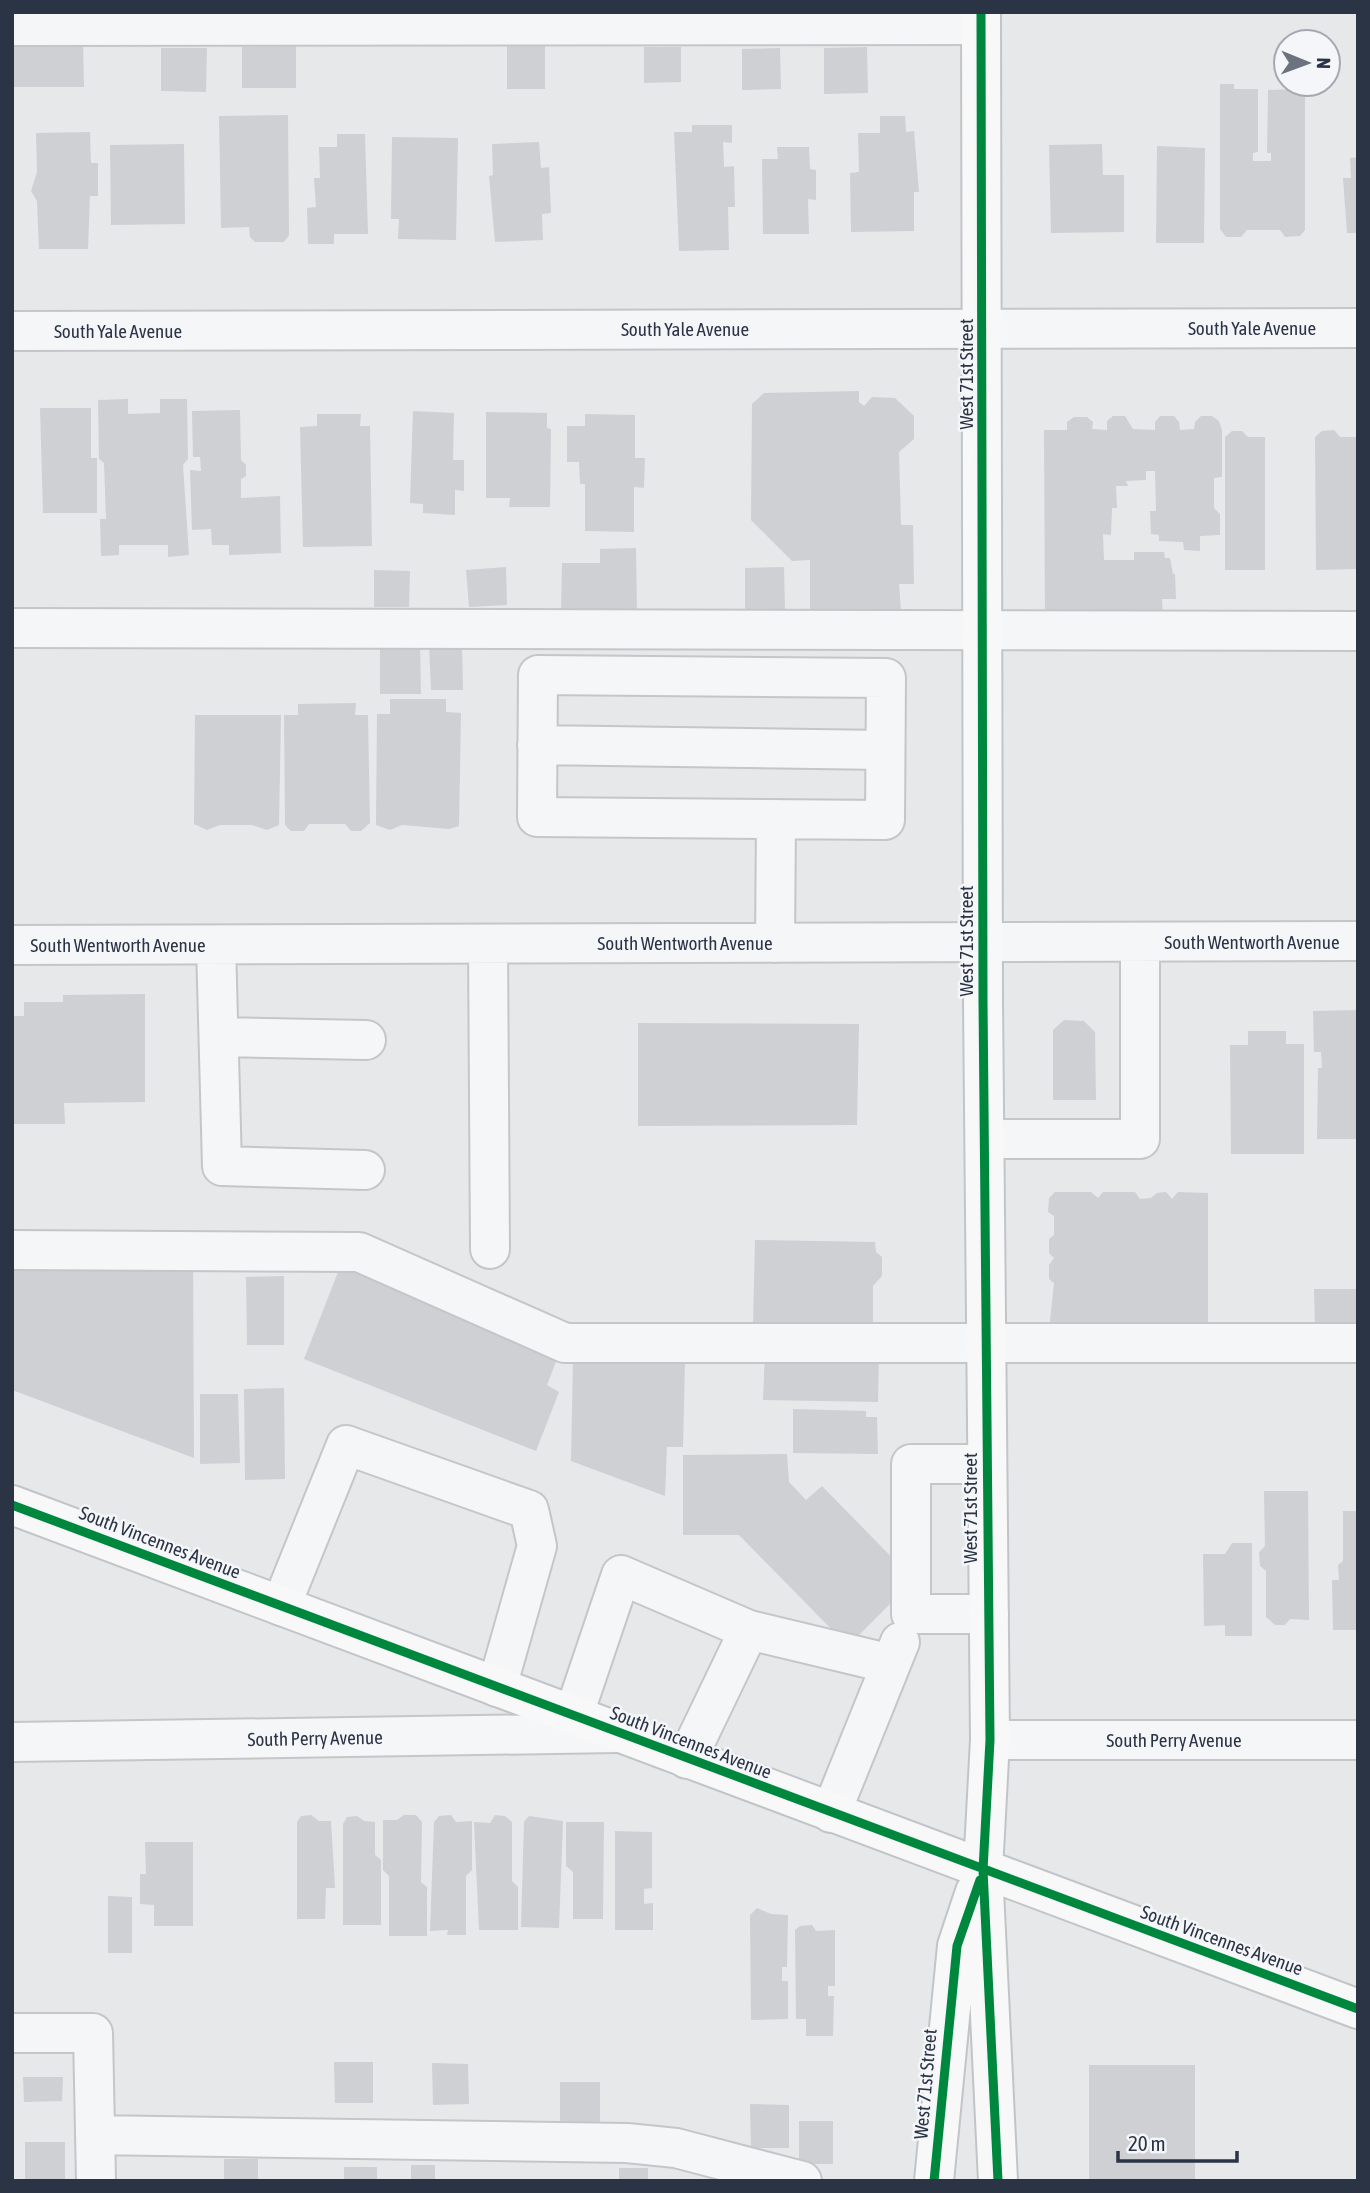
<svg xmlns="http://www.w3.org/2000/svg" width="1370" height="2193" viewBox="0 0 1370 2193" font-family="'Asap Condensed',sans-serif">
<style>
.building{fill:#ced0d3}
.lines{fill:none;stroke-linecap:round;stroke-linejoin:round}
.minor-casing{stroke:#c4c6c8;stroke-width:42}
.major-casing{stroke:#c2c5c8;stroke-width:42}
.minor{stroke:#f5f6f7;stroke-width:38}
.major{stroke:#f8f8f8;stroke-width:38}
.cycleway-casing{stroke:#f4f6f9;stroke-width:13}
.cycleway{stroke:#00873e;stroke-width:9}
.labels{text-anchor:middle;stroke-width:5;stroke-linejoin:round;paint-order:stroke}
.street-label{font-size:19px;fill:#2b3445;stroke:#f4f6f9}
</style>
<rect width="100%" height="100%" fill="#e6e8ea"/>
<!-- building -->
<path class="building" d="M83 41 84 87H12V42Z
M545 45V89H507V46Z
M296 46V88H242V47Z
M644 47H681V82L644 83Z
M867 47 868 93 824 94V48Z
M161 48H207L206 92 161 91Z
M780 48 781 89 742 90V49Z
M1220 84H1234V89H1258V152L1253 153V161H1271V153H1267L1268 90 1293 89 1294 84H1305V230L1300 236 1285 237 1280 230H1247L1241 237H1226L1220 229Z
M288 115 289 235 284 242H255L250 237 249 227 221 228 219 116Z
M880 116H905L906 132 914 131 919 192H914V231L851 232 850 173 859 172 858 133H880Z
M692 125H732V143L723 142 724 167 734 166 735 207H728L729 250 679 251 674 132H692Z
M90 132 91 163H98V196H90L88 249H39L37 201 31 191 37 172 36 133Z
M337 134H365L368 234H334V244H308L307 208 316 207 314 178H320L319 147H337Z
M392 137 458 138 456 240 398 239 399 219H391Z
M539 142 541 168 549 167 551 213 542 214 543 240 495 242 489 176 493 175 492 144Z
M184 144 185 224 111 225 110 145Z
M1102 144 1103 175H1124V232L1051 233 1049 145Z
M1157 146 1205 148 1204 243H1156Z
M777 147H809L810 169 816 170V200L808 199 809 234H763L762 159H778Z
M1358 157V233H1347L1343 178H1351L1350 158Z
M859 391V402L864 406 872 397 895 398 914 416V439L899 452 901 525H913L914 584H899L901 611 810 612V560L792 561 751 520 752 404 764 393Z
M128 399V414L160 413V399H187L188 459 183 465 189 555 168 557V545H119V555L101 556 100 519H106L104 463 99 459 98 400Z
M40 408H91V458H97V513H43Z
M240 410 241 460 246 465V476L241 479V498L280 496 281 553 229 555V545H212L211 529 192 530 190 470 201 471 200 457H193L192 411Z
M413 411 454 413 453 460H464V491L455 490V515L423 513V504L410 503Z
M486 412 547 413V428L551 429 550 507H509L510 498H486Z
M317 414H361L360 426H370L372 546 303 547 300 427 317 426Z
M585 414 635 415V458H645L644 488 634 487V532L585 531V484H580L579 462H567V426H585Z
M1113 416H1125L1133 429 1155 430V422L1160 416H1174L1179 422 1180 430 1194 429 1195 422 1201 416H1212L1219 421 1222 430V477L1214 478V508L1220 514V535L1200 536V551L1184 550 1183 542 1159 541V535L1151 534 1150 511H1156L1155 471H1146V480L1126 481 1128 486H1116L1117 508H1112L1111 535 1103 534 1104 560H1134V552H1164L1165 558H1170L1173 574H1175L1176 599H1162L1163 619H1045L1044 430H1067V422L1074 417H1087L1093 422 1092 429 1107 430V421Z
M1334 430 1340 437H1358V569L1316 570 1315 437 1322 431Z
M1232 431H1242L1248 437H1265V570H1225V437Z
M636 548 637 614 561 613 562 563H600V549Z
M506 567 507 605 469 607 466 570Z
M784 567 785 611H745V568Z
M374 570 410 571 409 607H374Z
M380 643H420L421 694H380Z
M462 643 463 690H431L429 644Z
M390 699H446V712L461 713 459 826 449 829 402 825 390 830 376 825 377 714H390Z
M356 703 355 715H368L370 823 361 831H351L345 824H309L304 831H291L285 825 284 715H298V704Z
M195 715H281L279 825 267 830 252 825H220L207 830 194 824Z
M145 994V1102L64 1103 65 1124H12V1016H24V1002H63V995Z
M1358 1010V1139H1317L1318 1068H1322L1321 1052H1314L1313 1011Z
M1064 1020 1084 1021 1095 1032 1096 1100H1053V1030Z
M638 1023 859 1024 857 1125 638 1126Z
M1248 1031H1286V1044H1304V1154H1231L1230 1045H1248Z
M1055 1192H1091L1098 1198 1103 1192H1135L1140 1199 1151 1198 1157 1193 1166 1192 1172 1199 1178 1192 1208 1193V1326L1056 1327 1050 1321 1054 1283 1049 1279V1265L1054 1258 1049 1253V1239L1054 1235V1216L1048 1212 1049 1198Z
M755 1240 875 1242 876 1252 882 1257V1276L873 1286V1327L753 1326Z
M193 1251 194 1458 12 1390V1252Z
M340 1267 559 1354 547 1385 559 1392 536 1451 304 1359Z
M284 1276V1345H247L246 1277Z
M1314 1289H1358V1327L1315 1328Z
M765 1352 879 1355 878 1402 763 1400Z
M573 1358 685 1361 683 1447H667L665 1496 571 1461Z
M284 1388 285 1479 245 1480 244 1389Z
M200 1394H238L240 1463 200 1464Z
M793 1409 866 1411V1417H877L878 1454 793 1453Z
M787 1454 789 1482 806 1500 822 1486 914 1580 848 1646 739 1535H683V1455Z
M1264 1491H1308L1309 1620 1290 1619 1285 1625H1275L1266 1617V1571L1260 1566 1259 1552 1265 1546Z
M1343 1511H1358V1630H1333L1332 1580H1339L1338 1565 1343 1561Z
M1232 1543H1252V1636H1225V1625L1204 1626 1203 1554H1225Z
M311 1815 319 1821H331L335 1888H326L325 1919H297V1822L301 1816Z
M404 1815H416L422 1822 421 1882 427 1887V1936H389V1876L383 1870V1820H397Z
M451 1815 456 1822 472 1821V1870L466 1876V1935H447L448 1930 430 1931 434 1822 439 1816Z
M495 1815 505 1816 512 1822V1881L518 1887V1930H479L474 1822 490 1823Z
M357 1816 364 1821 375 1822V1855L381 1860V1925H343V1824L347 1817Z
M529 1816 563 1821 559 1928 521 1927 524 1822Z
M566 1822H604L603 1919H573V1872L566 1866Z
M615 1831 652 1832V1888L644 1889V1904L653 1903V1930H615Z
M145 1842H193V1926H154V1905L140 1904V1874H146Z
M108 1896 132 1897V1953H108Z
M757 1908 771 1914 788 1915 787 1967H782V1981H788V2019L751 2020 750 1915Z
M812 1925 816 1931 835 1930V1986H828V1996H834L833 2036H806V2019H796L795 1930 800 1926Z
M334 2062H373V2103H335Z
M432 2063 468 2064 469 2104 433 2105Z
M1089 2065H1195V2181H1089Z
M23 2077H63L62 2101 24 2102Z
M560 2082H600V2124H560Z
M750 2104 789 2105V2148H751Z
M799 2121H833V2164H799Z
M25 2142H65V2179H25Z
M224 2159H258V2181H224Z
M411 2165H435V2181H411Z
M344 2167H377V2181H344Z
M619 2168H648V2181H619Z"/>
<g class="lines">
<defs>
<path id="minor" d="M12 26 981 25
M12 331 1358 328
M12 628 1358 631
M538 675 886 678 885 820 537 817Z
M537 745 885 750
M775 943 776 819
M488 944 490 1249
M12 945 1358 941
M216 945 222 1166 365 1170
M219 1037 366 1040
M985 1139H1140V942
M12 1250 359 1252 565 1343H1358
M987 1464H911V1614H989
M281 1606 346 1445 529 1510 537 1546 497 1687
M573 1717 621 1575 749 1630
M990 1740H1358
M12 1742 618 1733
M687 1759 749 1630 891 1664
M831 1813 900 1642
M12 2033H93L96 2181
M95 2135 627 2143 676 2148 802 2181"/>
<path id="major" d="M981 12 983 1001 990 1740 983 1870 998 2181
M12 1505 1358 2009
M934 2181 957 1946 975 1892"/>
</defs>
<!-- minor casing -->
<use href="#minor" class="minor-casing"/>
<!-- major casing -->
<use href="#major" class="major-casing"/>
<!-- minor -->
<use href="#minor" class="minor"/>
<!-- major -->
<use href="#major" class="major"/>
<defs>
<path id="cycleway" d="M981 12 983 1001 990 1740 983 1870 998 2181
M12 1505 1358 2009
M934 2181 957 1946 980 1880"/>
</defs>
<!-- cycleway casing -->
<use href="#cycleway" class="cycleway-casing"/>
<!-- cycleway -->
<use href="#cycleway" class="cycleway"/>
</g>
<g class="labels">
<!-- street labels -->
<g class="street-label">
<text x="1252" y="335">South Yale Avenue</text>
<text x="685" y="336">South Yale Avenue</text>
<text x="118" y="338">South Yale Avenue</text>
<text transform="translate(966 374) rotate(-90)" y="7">West 71st Street</text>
<text transform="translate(966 941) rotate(-90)" y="7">West 71st Street</text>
<text x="1252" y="949">South Wentworth Avenue</text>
<text x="685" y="950">South Wentworth Avenue</text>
<text x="118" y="952">South Wentworth Avenue</text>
<text transform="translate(970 1508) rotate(-90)" y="7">West 71st Street</text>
<text transform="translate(160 1542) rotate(21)" y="7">South Vincennes Avenue</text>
<text transform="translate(315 1738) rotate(-1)" y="7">South Perry Avenue</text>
<text x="1174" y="1747">South Perry Avenue</text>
<text transform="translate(691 1742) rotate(21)" y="7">South Vincennes Avenue</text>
<text transform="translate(1222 1940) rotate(20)" y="7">South Vincennes Avenue</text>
<text transform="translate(925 2084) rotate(-85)" y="7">West 71st Street</text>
</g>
</g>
<!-- border -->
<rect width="1370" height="2193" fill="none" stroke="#2b3445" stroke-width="28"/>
<!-- north arrow -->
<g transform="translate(1307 63) rotate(91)"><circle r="33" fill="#f4f6f9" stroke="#a4a8b1" stroke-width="2"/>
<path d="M0-5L12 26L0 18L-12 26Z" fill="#6c737f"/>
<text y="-10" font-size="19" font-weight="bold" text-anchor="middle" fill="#2b3445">N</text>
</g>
<!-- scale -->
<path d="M1118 2151v10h119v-10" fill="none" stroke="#2b3445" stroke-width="3.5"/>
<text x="1128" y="2151" font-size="21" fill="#2b3445" stroke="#f4f6f9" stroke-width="5" paint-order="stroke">20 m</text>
</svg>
